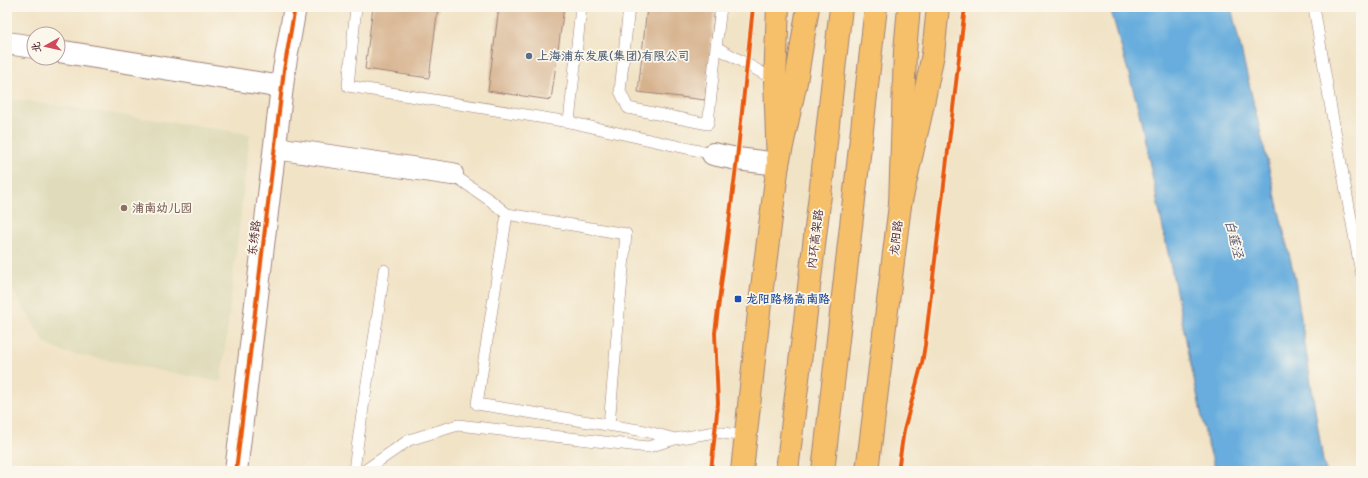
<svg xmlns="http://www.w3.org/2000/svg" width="1368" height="478" viewBox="0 0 1368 478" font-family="'Comic Neue','LXGW WenKai TC',sans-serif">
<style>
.built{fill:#e0dcbb}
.water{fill:#68addd;stroke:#596684}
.building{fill:#d5b18c}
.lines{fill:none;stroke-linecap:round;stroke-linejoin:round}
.service-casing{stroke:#9e8178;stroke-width:12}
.minor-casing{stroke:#9e8178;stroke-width:24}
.primary-casing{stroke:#9e8178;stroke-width:24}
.trunk-casing{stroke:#9e8178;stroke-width:24}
.service{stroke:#fff;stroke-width:11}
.minor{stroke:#fff;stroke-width:22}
.primary{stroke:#f6c06b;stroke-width:22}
.trunk{stroke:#f6c06b;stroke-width:22}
.cycleway-casing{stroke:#fbf7ec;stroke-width:6}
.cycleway{stroke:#e8590c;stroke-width:4}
.service-dot{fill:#5c6f8a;stroke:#fbf7ec;stroke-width:1.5}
.education-dot{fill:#8d6e63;stroke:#fbf7ec;stroke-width:1.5}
.transit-dot{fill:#1a4fb4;stroke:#fbf7ec;stroke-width:1.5}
.labels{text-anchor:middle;stroke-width:3.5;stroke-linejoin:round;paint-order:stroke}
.service-label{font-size:12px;font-weight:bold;fill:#4e5e75;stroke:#fbf7ec;text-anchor:start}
.education-label{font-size:12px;font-weight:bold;fill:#785e54;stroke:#fbf7ec;text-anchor:start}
.street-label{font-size:12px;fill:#4a1f2b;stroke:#fbf7ec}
.transit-label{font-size:12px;font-weight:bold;fill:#164399;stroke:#fbf7ec;text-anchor:start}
.water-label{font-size:13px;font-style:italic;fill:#545169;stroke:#fbf7ec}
</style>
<rect width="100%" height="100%" fill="#fbf7ec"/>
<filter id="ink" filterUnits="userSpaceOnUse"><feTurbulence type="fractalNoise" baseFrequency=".025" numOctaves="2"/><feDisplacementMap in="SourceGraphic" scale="8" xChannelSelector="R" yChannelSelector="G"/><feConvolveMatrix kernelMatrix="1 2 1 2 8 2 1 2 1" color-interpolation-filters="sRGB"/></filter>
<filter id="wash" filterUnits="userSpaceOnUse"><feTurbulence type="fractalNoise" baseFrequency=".012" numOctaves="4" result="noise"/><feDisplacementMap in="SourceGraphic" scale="16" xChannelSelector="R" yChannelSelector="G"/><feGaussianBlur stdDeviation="0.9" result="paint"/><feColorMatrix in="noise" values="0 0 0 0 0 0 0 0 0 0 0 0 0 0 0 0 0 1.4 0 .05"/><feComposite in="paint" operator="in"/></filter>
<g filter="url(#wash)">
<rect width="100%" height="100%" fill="#f1e3c6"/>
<!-- built -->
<path class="built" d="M7 98 250 134 221 382 63 352 45 343 7 281Z"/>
<!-- water -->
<path class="water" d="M1110 7H1231L1295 279 1323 461 1326 471H1216L1207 442 1138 107Z"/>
<g id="blocks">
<!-- building -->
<path class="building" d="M373 7H438L429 78 365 69Z
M499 7H564L551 100 488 91Z
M647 7H715L705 100 638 92Z"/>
</g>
</g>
<g filter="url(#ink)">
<use href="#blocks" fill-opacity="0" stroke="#9e8178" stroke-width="1"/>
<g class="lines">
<defs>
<path id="service" d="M356 7 348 86 569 122 713 154
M629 7 620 91 628 108 708 124 716 47
M721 7 716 47 775 80
M1314 7 1330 103 1361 273
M569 122 581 7
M452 174 491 201 507 214
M609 425 626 234 507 214 477 404 645 431 675 439
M354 471C362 404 376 337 384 270
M364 471 409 440 458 425 648 447 675 439 715 432 746 436"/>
<path id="minor" d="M7 43 34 47
M58 51 282 87
M275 148 452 174
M713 154 737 159 778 164
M236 471 284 70 295 7"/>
<path id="primary" d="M742 471 760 303 778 164 775 80 778 7
M867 471 900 205 920 118 933 54 938 7"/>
<path id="trunk" d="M778 164 796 82 808 7
M900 205 905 51 909 7
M787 471 822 178 841 7
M823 471 876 7"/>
</defs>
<!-- service casing -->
<use href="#service" class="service-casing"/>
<!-- minor casing -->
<use href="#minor" class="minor-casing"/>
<!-- primary casing -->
<use href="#primary" class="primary-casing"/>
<!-- trunk casing -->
<use href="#trunk" class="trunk-casing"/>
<!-- service -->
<use href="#service" class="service"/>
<!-- minor -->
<use href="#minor" class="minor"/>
<!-- primary -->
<use href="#primary" class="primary"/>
<!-- trunk -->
<use href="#trunk" class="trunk"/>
<defs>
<path id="cycleway" d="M236 471 284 70 295 7
M711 471 718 403 715 333 737 159 753 7
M898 471 904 430 922 363 925 345 965 7"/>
</defs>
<!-- cycleway casing -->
<use href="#cycleway" class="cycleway-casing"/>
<!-- cycleway -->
<use href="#cycleway" class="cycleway"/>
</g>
</g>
<!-- markers -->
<circle class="service-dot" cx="529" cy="56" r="4"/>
<circle class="education-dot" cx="124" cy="208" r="4"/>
<rect class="transit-dot" x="734" y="295" width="8" height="8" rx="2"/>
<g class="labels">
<!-- service labels -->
<g class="service-label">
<text x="537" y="60">上海浦东发展(集团)有限公司</text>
</g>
<!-- education labels -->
<g class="education-label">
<text x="132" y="212">浦南幼儿园</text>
</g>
<!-- street labels -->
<g class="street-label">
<text transform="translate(254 238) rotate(-83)" y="4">东绣路</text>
<text transform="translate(896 238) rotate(-83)" y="4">龙阳路</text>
<text transform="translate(815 239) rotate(-83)" y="4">内环高架路</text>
</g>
<!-- transit labels -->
<g class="transit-label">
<text x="746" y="303">龙阳路杨高南路</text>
</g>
<!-- water labels -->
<g class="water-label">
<text transform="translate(1235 239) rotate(75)" y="5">白莲泾</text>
</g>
</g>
<!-- margin -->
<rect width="1368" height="478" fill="none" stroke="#fbf7ec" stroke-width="24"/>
<!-- north arrow -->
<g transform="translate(46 46) rotate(262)"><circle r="19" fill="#fbf7ec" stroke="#b4a19f"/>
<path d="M0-3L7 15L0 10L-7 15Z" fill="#d1495b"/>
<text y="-6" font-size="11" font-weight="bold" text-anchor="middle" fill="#4a1f2b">北</text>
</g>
</svg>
